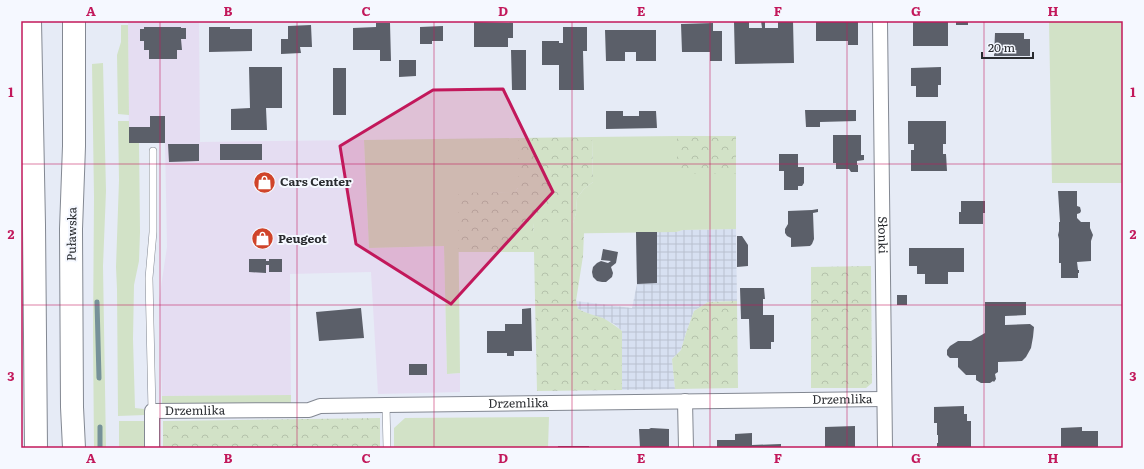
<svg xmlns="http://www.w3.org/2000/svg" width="1144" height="469" viewBox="0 0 1144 469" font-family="Literata,serif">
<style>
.commercial{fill:#e5ddf2}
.industrial{fill:url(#industrial-grid)}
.green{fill:#d2e2c7}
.forest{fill:url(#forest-crowns)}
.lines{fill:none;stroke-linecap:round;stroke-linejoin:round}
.stream{stroke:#769199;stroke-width:5}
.building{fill:#5b5f69}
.service-casing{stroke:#838892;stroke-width:8}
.minor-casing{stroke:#838892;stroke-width:16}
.primary-casing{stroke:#838892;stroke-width:24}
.service{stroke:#fff;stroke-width:7}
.minor{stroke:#fff;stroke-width:14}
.primary{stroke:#fff;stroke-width:22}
.marked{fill:#c2185b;fill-opacity:0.2;stroke:#c2185b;stroke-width:3;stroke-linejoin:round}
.grid{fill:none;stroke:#c2185b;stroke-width:1;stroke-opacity:0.55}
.labels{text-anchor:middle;stroke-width:4;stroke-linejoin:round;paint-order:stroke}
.poi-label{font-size:12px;font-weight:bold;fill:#292b2f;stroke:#f5f8ff;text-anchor:start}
.street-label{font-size:12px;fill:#292b2f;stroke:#f5f8ff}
.neatline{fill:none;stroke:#c2185b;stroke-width:1.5}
.grid-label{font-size:13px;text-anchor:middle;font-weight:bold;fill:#c2185b}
</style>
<defs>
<pattern id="industrial-grid" width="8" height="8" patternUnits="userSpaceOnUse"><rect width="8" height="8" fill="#d7e0f1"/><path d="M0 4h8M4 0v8" fill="none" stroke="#b9c0cf"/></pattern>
<pattern id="forest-crowns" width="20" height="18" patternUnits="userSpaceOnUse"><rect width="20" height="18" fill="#d2e2c7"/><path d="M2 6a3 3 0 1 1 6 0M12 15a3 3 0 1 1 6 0" fill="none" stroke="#b4c2ab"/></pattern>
</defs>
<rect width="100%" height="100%" fill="#e6ebf6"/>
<!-- commercial -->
<path class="commercial" d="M128 21H199L200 142 364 140 369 248 444 246 447 374 460 373V392L378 394 371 272 290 274 291 395 162 396 159 300 167 247 165 143H129Z"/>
<!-- industrial -->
<path class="industrial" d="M736 229 737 301 708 302 694 311 686 333 681 350 672 359 675 389 622 390V331L614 324 601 318 587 313 578 309 576 301 632 308 637 284 636 232H676L683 230Z"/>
<!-- green -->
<path class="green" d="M1049 21H1123V183H1052Z
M121 25H128L129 115 118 114 117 55 121 42Z
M103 63 106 191 103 266 106 448H94L93 335 94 197 92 64Z
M118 121H129V143H139L140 232 139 261 134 285 133 339 135 408 144 409 145 415 118 416 117 289 116 267 119 180Z
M677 136V174H736V229L683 230 676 232 534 234 533 223H573L576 213 577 198 584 189 593 182 592 137Z
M518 138V188L515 192 458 194 460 373 447 374 444 246 369 248 364 140Z
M291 395V406L162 407V396Z
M549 417 548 448H394V428L405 418Z
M119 421H146L147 448H119Z"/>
<!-- forest -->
<path class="forest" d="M677 136H736V174H677Z
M592 137 593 182 584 189 577 198 576 213 573 224 533 223 534 233H584L583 256 576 301 578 309C586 313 594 315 603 318 610 322 616 326 622 331V390L537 391 534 252H458V193L515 192 518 188V138Z
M871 266 872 383 866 388H811V267Z
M737 301 738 388 675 389 672 359 681 350 686 333 694 311 708 302Z
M380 418V448H163V421Z"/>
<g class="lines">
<!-- stream -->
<path class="stream" d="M97 302 99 378
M100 427V448"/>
</g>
<!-- building -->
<path class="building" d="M761 21H765V28H778V21H793L794 63 735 64 734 22H749V28H762Z
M816 21H858V45H848V41H816Z
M913 21H948V46H913Z
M956 21H968V25H956Z
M474 22 513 23V38H508V47H474Z
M376 23H390L391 61H380V50H353V28L376 27Z
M713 23V31H722V61H710V52H682L681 24Z
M311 25 312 47H300L301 53 281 54V39H288V26Z
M443 26V41H432V44H420V27Z
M144 27H181V28H186V39H181L182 50H177V59H149V50H144V41H140V29H144Z
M209 27H230V29H252V51L209 52Z
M563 27H587V51H583L584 90H559V65H542V41H559V43H563Z
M605 30H656V61H636V52H625V61H606Z
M995 33H1024V39H1030V56H994Z
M511 50H526V90H512Z
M399 60H416V76L399 77Z
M249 67H282V108H266L267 130H231V109L250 108Z
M941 67V85H938V97H916V86H911V68Z
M333 68H346V115H333Z
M805 110H856V121L820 122V127H806Z
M606 111H623V116H639V111H656L657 128 606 129Z
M150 116H165V143H129V127H150Z
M908 121H946V144H943V154H946L947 171H911V150H914V144H908Z
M833 135H861V155H864V160L857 161V165H858V172H851L849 169H836V163H833Z
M168 144H199V161L169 162Z
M220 144H262V160H220Z
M779 154H798V167H804V183L802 186H798V190H784V171H779Z
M1058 191H1077V206L1080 207 1081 211 1080 213 1077 214V218L1081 222H1090V228L1093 235 1091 241V261L1077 262 1078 270H1079V273H1078V278H1061V263H1059V239L1058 235 1059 231V222H1060Z
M961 201H985V213H983V224H959V212H961Z
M818 209V212L813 213 814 239 812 244 810 246 791 247V238L787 236 785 233V229L788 224V211L812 210Z
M636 232H657V283L637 284Z
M737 236H742L748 245V266L737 267Z
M909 248H964V272H948V284H925V274H917V266H909Z
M603 249 618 252 616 263 611 267 613 273 612 277 606 282H602L597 281 593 277 592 272 593 267 597 263 601 261 608 263 611 261 601 260Z
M249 259H266V261H269V259H282V272H269V265H266V273L249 272Z
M740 288H764L765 299H763V315H774V342H771V349H750L749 319H741Z
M897 295H907V305H897Z
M985 302H1026V315L1005 316V325L1030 324 1034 327 1033 337 1031 348 1026 357 1022 361 998 362V372L995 374 996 379 994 382 993 381 990 383H981L976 380V375H966L958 367V358H950L947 355V350L950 346 958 341H971L985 333Z
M361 308 364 338 319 341 316 312Z
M531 308 532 351H514V356H507V353H487V331H505V324H522V309Z
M409 364H427V375H409Z
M964 406V414H967V421H971V448H937V443H938V435H937V423H934V407Z
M855 426V448H825V427Z
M1082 427V431H1098V448H1061V428Z
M651 428 669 429V448H640L639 429H649Z
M752 433V445L781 444V448H717V440H735V434Z
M558 446H589V448H558Z"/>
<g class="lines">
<defs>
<path id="service" d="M386 405 387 448
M152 411 149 278 153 232V151"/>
<g id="minor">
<path id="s1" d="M880 21 885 448"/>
<path d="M685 401 686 448"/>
<path id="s2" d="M152 448V411L309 410 320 406 386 405 884 399"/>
</g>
<path id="primary" d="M30 21 34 225 36 448
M74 21V146L71 229 72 407 74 448"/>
</defs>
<!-- service casing -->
<use href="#service" class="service-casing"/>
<!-- minor casing -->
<use href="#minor" class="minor-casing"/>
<!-- primary casing -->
<use href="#primary" class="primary-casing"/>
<!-- service -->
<use href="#service" class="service"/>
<!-- minor -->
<use href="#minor" class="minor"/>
<!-- primary -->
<use href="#primary" class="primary"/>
</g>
<!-- marked area -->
<path class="marked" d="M503 89 553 192 451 304 356 244 340 146 433 90Z"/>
<!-- grid -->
<path class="grid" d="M160 21V448M297 21V448M434 21V448M572 21V448M710 21V448M847 21V448M984 21V448M21 164H1123M21 305H1123"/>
<!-- icons -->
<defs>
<symbol id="shop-disc" viewBox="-11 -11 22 22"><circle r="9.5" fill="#d0442a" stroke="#f5f8ff"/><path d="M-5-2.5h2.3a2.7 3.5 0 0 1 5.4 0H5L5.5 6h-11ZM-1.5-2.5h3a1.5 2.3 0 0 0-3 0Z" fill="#fff"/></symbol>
</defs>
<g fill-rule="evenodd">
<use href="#shop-disc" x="252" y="170" width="25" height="25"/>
<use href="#shop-disc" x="250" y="226" width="25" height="25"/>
</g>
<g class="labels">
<!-- poi labels -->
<g class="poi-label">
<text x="280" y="186">Cars Center</text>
<text x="278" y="243">Peugeot</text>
</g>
<!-- street labels -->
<g class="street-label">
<text transform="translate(72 234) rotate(-89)" y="4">Puławska</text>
<text dy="4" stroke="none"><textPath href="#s1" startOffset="214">Słonki</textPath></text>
<text dy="4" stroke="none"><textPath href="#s2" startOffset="728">Drzemlika</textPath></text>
<text dy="4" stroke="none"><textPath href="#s2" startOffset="404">Drzemlika</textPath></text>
<text dy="4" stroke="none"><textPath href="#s2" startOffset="80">Drzemlika</textPath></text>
</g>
</g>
<!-- border -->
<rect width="1144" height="469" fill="none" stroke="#f5f8ff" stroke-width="44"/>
<!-- scale -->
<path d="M982 52v6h51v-6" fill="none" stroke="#292b2f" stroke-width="2"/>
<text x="988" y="52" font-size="12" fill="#292b2f" stroke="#f5f8ff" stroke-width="3" paint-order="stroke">20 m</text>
<rect x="22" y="22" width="1100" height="425" class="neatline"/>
<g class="grid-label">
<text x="91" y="16">A</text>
<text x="228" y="16">B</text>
<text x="366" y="16">C</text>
<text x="503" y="16">D</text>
<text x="641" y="16">E</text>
<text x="778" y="16">F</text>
<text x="916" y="16">G</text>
<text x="1053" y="16">H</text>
<text x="11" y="97">1</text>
<text x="1133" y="97">1</text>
<text x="11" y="239">2</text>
<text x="1133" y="239">2</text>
<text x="11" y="381">3</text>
<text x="1133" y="381">3</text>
<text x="91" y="463">A</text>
<text x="228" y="463">B</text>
<text x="366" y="463">C</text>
<text x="503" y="463">D</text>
<text x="641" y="463">E</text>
<text x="778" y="463">F</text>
<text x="916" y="463">G</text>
<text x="1053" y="463">H</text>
</g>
</svg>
